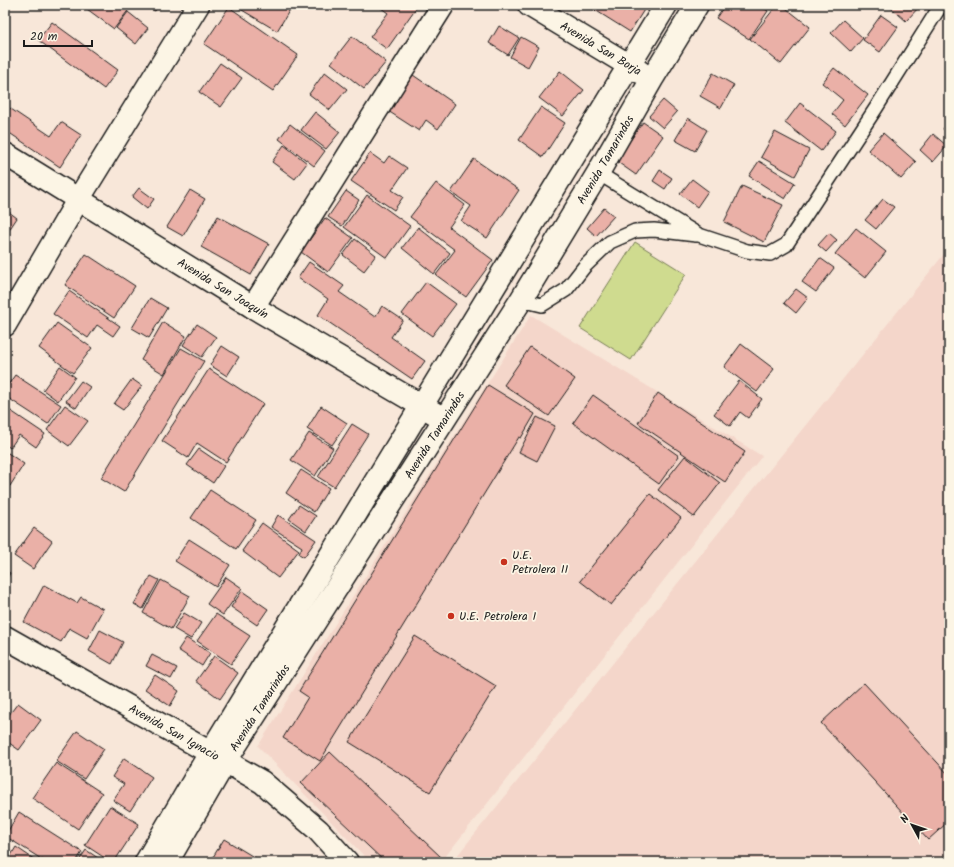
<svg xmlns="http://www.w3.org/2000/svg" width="954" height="867" viewBox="0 0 954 867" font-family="Kalam,sans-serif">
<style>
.built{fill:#f4d6ca}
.green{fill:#cfdb8f;stroke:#767c56}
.building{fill:#eab0a7;stroke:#1c1c1c}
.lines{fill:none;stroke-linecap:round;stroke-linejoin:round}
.lane-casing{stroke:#1c1c1c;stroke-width:16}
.street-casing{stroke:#1c1c1c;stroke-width:25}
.lane{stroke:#fcf5e5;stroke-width:13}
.street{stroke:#fcf5e5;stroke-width:22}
.poi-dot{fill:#c8321e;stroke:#fcf5e5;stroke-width:1.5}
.labels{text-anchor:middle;stroke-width:3.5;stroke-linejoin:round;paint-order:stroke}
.street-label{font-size:12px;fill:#1c1c1c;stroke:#fcf5e5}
.poi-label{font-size:12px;fill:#1c1c1c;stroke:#fcf5e5;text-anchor:start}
</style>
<rect width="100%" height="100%" fill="#f8e7d9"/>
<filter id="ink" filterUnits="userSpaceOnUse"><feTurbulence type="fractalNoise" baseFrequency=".025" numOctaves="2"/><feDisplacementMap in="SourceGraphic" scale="8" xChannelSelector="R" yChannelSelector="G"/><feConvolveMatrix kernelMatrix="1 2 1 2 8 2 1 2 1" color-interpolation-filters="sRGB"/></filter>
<g filter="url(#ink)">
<!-- built -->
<path class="built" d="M949 248V862H452Z
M531 315 762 456 441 862H370L258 746Z"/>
<!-- green -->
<path class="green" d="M635 242 686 274 631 360 580 328Z"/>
<!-- building -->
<path class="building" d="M83 5H126L130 8 114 29 83 6Z
M144 5H159L155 11Z
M238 5H290L292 6 277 31 237 7Z
M377 5H418L387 49 370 37 388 13Z
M587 5H647L630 32Z
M725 5H759L768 11 749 39 716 18Z
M777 5H782L810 27 781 64 750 39Z
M888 5H921L906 21Z
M229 7 298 55 273 91 204 44Z
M128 12 148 28 136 44 116 28Z
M881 15 898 27 880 52 863 40Z
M843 20 863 38 851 52 831 33Z
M52 22 118 70 104 89 38 40Z
M499 26 519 38 508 55 489 43Z
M352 36 386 62 364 89 331 63Z
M521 37 539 47 528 67 510 57Z
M220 63 242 78 221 107 199 92Z
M834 68 868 95 845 125 832 114 843 100 822 83Z
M560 71 584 90 563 116 539 98Z
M325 72 347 89 330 110 309 94Z
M713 73 734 85 721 108 700 96Z
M413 75 455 104 438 129 426 120 419 131 388 111Z
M663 100 677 112 663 128 649 116Z
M800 103 836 131 821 151 785 123Z
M5 105 51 136 61 122 81 135 60 167 5 130Z
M541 107 565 123 543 157 519 140Z
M315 112 340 132 326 149 301 130Z
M688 118 707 130 695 151 675 140Z
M949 121V134L943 129Z
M643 122 663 136 636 175 616 161Z
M290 124 325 151 314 166 279 139Z
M775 132 809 150 795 176 761 157Z
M883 133 916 162 901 179 868 150Z
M933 134 947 146 933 162 920 150Z
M284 145 307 163 295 179 272 162Z
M370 153 384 163 389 156 407 168 392 190 403 197 394 210 351 181Z
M474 159 519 190 487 238 461 221 471 206 451 192Z
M759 161 795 183 785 199 749 176Z
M660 170 672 178 665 189 653 181Z
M692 179 708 191 697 207 680 194Z
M436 183 465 205 449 227 493 260 466 297 436 275 455 250 410 217Z
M742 186 783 205 764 242 724 222Z
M139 188 154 199 147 209 132 197Z
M190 190 205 199 183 236 167 227Z
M346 191 359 200 342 226 328 217Z
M367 195 410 226 387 258 344 227Z
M883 199 894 207 876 229 865 220Z
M604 208 614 216 596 236 587 228Z
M5 209 17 218 5 236Z
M218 216 269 244 251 275 201 247Z
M325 218 353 238 328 272 301 252Z
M418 227 450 253 434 274 402 248Z
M856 228 886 252 865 278 835 254Z
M829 233 837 240 826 252 818 245Z
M355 239 376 255 364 271 343 255Z
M86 254 135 286 114 318 65 285Z
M820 258 834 268 816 292 802 282Z
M309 262 344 286 339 292 375 317 382 306 403 320 391 337 425 361 412 379 318 315 328 299 298 278Z
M426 282 456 304 432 336 402 314Z
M796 289 808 298 796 313 784 303Z
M69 291 120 326 113 336 97 325 88 338 53 314Z
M150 298 167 308 149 338 132 328Z
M163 322 186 336 164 374 141 360Z
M57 323 92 348 73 373 39 348Z
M197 324 216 337 202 357 183 345Z
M741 344 774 369 757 392 724 367Z
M222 346 239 357 227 376 210 365Z
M530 347 575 379 549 416 504 385Z
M181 348 204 361 124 492 101 478Z
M60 366 75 377 58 401 43 390Z
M209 369 263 404 226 462 197 443 188 458 162 441Z
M15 375 61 405 48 424 5 396V389Z
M132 379 142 386 123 410 114 404Z
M81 381 90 387 76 408 66 401Z
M739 381 762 399 748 418 740 412 730 426 714 414Z
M488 385 535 414 521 438 519 437 320 761 283 738 308 697 299 691Z
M658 393 745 452 725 482 638 423Z
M593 395 679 456 659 484 573 423Z
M65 405 88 421 69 446 47 430Z
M321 406 347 423 332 445 307 429Z
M5 407 45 434 36 447 19 435 10 448 5 444Z
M537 417 555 426 537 461 519 452Z
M352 424 368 434 334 487 318 477Z
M309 433 333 448 315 476 291 460Z
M199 449 224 466 213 483 187 465Z
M5 451 24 464 10 486 5 483Z
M685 456 720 483 694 517 658 490Z
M301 470 329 488 314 512 286 493Z
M210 490 256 520 236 549 191 518Z
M650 494 681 518 611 605 580 581Z
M299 505 316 516 306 531 289 519Z
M278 515 316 540 304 557 299 554 302 547 271 527Z
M262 523 299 550 278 578 242 551Z
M34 528 52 541 33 569 14 556Z
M189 539 230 565 216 587 175 561Z
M5 570 10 573 5 582Z
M151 576 159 580 143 609 134 604Z
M226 577 242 588 223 615 207 604Z
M161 580 190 596 171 629 143 613Z
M44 585 77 603 81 597 103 609 87 638 69 628 61 642 24 622Z
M242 591 268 609 257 625 231 607Z
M184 613 201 623 191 639 174 629Z
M216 614 250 636 231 664 197 641Z
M100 630 123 642 112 664 89 651Z
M415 636 496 686 430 792 349 742Z
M186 638 210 653 202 666 178 650Z
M152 655 177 668 171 679 146 666Z
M214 656 238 673 220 699 196 681Z
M155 675 179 691 170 706 145 689Z
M864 683 949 775V821L928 840 821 723Z
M18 703 41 720 19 750 5 740V720Z
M77 731 104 749 84 779 56 761Z
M330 752 441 857 436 862H385L301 783Z
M124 758 152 777 130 811 113 800 124 784 112 777Z
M56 763 102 793 78 829 32 798Z
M110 806 139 824 114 862H111L85 845Z
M19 812 82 852 76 862H46L5 836Z
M224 839 262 862H210Z
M16 847 38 862H7Z
M86 850 104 862H78Z"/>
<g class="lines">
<defs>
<path id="lane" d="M598 173 699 235 747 251 770 254 786 245 876 108 941 5
M521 300 542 305 566 290 584 267 610 242 635 231 654 230 696 235"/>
<g id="street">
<path id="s1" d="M529 5 640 72"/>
<path id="s2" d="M5 154 253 307 434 413"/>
<path d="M253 307 443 5"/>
<path d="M5 325 78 200 198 5"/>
<path id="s3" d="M5 637 262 782 318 830 347 862"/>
<path d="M146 862 210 753 666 5"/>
<path id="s4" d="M167 862 225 762 521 300 598 173 652 79 697 5"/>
</g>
</defs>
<!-- lane casing -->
<use href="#lane" class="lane-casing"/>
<!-- street casing -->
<use href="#street" class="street-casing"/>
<!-- lane -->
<use href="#lane" class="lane"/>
<!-- street -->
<use href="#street" class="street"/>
</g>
</g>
<!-- markers -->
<g class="poi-dot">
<circle cx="504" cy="562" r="4"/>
<circle cx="451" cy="616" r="4"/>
</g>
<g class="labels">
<!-- street labels -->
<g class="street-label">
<text dy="4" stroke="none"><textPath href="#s1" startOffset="84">Avenida San Borja</textPath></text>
<text dy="4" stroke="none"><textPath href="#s4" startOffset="828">Avenida Tamarindos</textPath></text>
<text dy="4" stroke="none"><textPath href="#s2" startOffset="256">Avenida San Joaquín</textPath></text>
<text dy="4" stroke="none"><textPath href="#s4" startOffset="504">Avenida Tamarindos</textPath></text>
<text dy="4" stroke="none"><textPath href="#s4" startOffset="180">Avenida Tamarindos</textPath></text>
<text dy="4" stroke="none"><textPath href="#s3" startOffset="194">Avenida San Ignacio</textPath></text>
</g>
<!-- poi labels -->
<g class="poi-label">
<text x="512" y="559">U.E.<tspan x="512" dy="14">Petrolera II</tspan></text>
<text x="459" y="620">U.E. Petrolera I</text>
</g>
</g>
<!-- margin -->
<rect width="954" height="867" fill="none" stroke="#fcf5e5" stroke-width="20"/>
<rect x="10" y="10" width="934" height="847" fill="none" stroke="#1c1c1c" stroke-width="1.5" filter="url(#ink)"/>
<!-- north arrow -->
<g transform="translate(912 825) rotate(310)" stroke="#fcf5e5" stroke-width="3" paint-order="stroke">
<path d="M0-3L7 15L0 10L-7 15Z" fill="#1c1c1c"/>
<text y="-6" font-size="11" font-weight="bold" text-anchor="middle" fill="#1c1c1c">N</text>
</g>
<!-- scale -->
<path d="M24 40v6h68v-6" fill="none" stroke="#1c1c1c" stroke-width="2"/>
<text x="30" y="40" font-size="12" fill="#1c1c1c" stroke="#fcf5e5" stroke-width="3" paint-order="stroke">20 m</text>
</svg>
